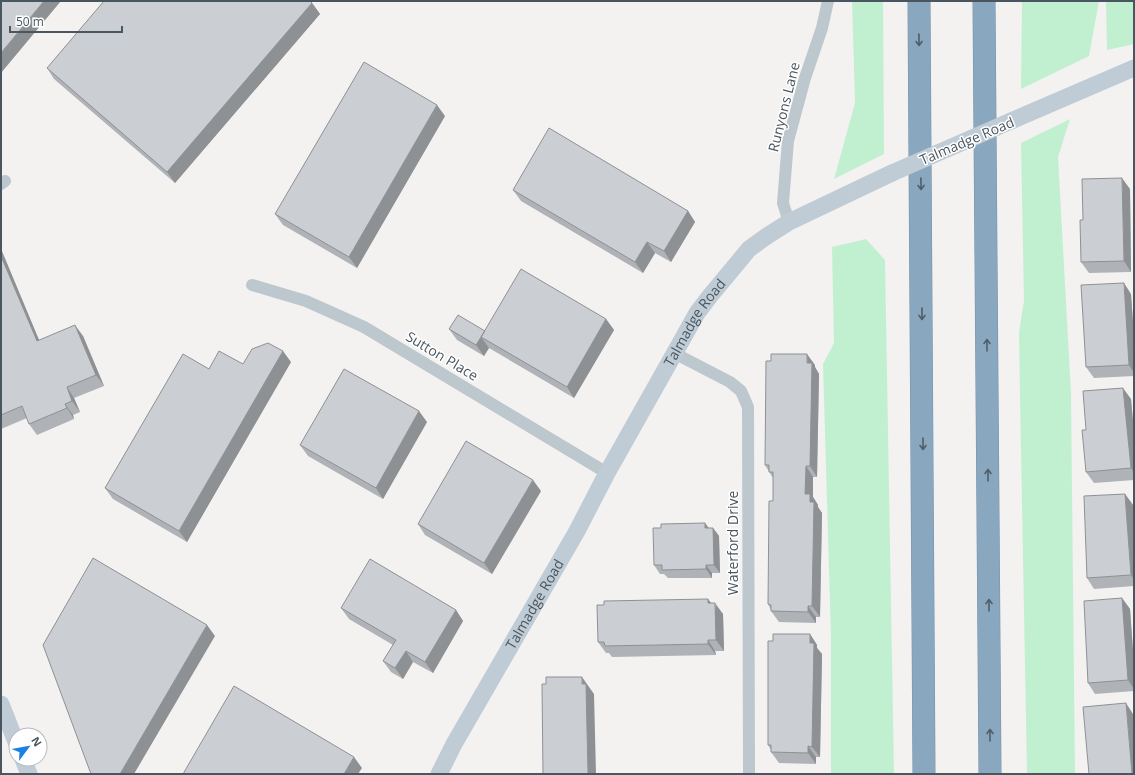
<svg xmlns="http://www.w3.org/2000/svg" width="1135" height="775" viewBox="0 0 1135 775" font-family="'Open Sans',sans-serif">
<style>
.green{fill:#c1f0d0}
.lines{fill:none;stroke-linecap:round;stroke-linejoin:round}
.highway-casing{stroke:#7492ab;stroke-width:23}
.street{stroke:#bdc7ce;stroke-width:12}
.secondary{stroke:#bfcbd5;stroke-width:17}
.highway{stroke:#89a7bf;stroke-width:22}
.secondary-bridge{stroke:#bfcbd5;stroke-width:17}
.wall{fill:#afb2b6}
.shaded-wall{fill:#8e9194}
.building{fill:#cbcfd4;stroke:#8e9194}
.oneway{stroke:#4f5e69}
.labels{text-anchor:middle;stroke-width:3;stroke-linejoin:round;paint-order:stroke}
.street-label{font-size:14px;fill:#49565f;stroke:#fff}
</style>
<rect width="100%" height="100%" fill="#f4f1f1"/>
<!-- green -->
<path class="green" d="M852 1H883L884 154 834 179 855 103Z
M1022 1H1099L1089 56 1021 89Z
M1106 1H1134V44L1107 50Z
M1070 119 1058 157 1071 393 1075 774H1027L1020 395 1019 332 1024 301 1021 143Z
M866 239 885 260 894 774H831V638L823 364 834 343 832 247Z"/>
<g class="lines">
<defs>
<path id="highway" d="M919 1 924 774
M984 1 990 774"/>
</defs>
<!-- highway casing -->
<use href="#highway" class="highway-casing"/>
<!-- street -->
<path class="street" d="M1 184 5 181
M789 222 783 203 788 141 805 78 822 28 828 1
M252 285 306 301 364 327 607 473
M674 353 730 382 741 391 748 407 749 774"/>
<!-- secondary -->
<g class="secondary">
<path d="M1011 121 1134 68"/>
<path d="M1 704 16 742"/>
<path d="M23 759 29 774"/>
<path id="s1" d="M439 774 454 744 577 531 607 473 678 347 697 313 710 296 749 249 767 236 789 222 892 173"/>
</g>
<!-- highway -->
<use href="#highway" class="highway"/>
<!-- secondary-bridge -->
<path class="secondary-bridge" d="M892 173 1011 121"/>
</g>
<!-- wall -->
<path class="wall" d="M312 3 320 14 175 183 54 79 47 68Z
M445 116 357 268 283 225 275 214Z
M1130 189 1131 272 1089 273 1081 262 1083 220Z
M513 190 688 211 695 222 671 262 655 253 643 273 521 201Z
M1 249 39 340 83 336 104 386 74 398 80 412 73 415 74 419 37 435 29 424 27 418 1 429Z
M1131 294 1134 337V376L1094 378 1086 367Z
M606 319 614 330 574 398 489 348 484 356 457 340 449 329 485 331Z
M771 361 815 365V367L819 374 817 477H813V497L818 505V507L822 513 820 617H816V623L779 622 771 611V610L768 604 773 501V478L765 465Z
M291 362 187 542 113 499 105 488 209 369 243 364Z
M1131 399 1134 433V480L1094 483 1086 472V430Z
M427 422 383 499 308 456 300 445Z
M541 491 492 574 425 535 418 524Z
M1125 494 1133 505 1134 518V586L1094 589 1087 578Z
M705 523 709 528H713L719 536 720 573H712V578H668L664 574H660L654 565 661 528Z
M1122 598 1130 609 1134 665V691L1095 694 1088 683Z
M708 599 711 603 723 614 724 651H715L716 655 612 657 609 653H606L598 642 604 605Z
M341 608 456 610 463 621 433 673 413 662 403 679 391 672 383 661 393 645 349 619Z
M810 634 817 645V648L822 654 820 757H816V764L779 763 771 752V750L768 745 773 641Z"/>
<!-- shaded-wall -->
<path class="shaded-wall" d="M44 1H61L1 73V53Z
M312 3 320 14 175 183 167 172Z
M437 105 445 116 357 268 349 257Z
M1122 178 1130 189 1131 272 1124 261Z
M688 211 695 222 671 262 664 251Z
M647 242 655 253 643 273 635 262Z
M1 249 44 352 37 341 1 256Z
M1124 283 1131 294 1134 337V373L1129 365Z
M606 319 614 330 574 398 567 387Z
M75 325 83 336 104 386 96 375Z
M485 331 481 337 489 348 484 356 476 345Z
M283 351 291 362 187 542 179 531Z
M807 354 815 365V367L819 374 817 477 810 466Z
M67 387 74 398 80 412 72 401Z
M1123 388 1131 399 1134 433V473L1131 468Z
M65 404 73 415 74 419 67 408Z
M419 411 427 422 383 499 376 488Z
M806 466 813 477V497L818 505V507L822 513 820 617 812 606 810 502 805 494Z
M533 480 541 491 492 574 484 563Z
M1125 494 1133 505 1134 518V580L1131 575Z
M705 523 711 532 705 528Z
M713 528 719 536 720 573 714 565Z
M706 565 712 573V578L706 569Z
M1122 598 1130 609 1134 665V689L1128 680Z
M708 599 716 610 715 603 723 614 724 651 716 640 708 603Z
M808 606 816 617V623L808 612Z
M456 610 463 621 433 673 425 662Z
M207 625 215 636 134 774H120Z
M810 634 817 645V648L822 654 820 757 812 747Z
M708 640 715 651 716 655 708 644Z
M406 651 413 662 403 679 395 668Z
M582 677 594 694 596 774H588Z
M1126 703 1133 714 1134 722V774H1132Z
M808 746 816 757V764L808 753Z
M354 757 362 768 358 774H344Z"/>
<!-- building -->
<path class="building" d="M1 1H44L1 53Z
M104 1H310L312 3 167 172 47 68Z
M364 62 437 105 349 257 275 214Z
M549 128 688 211 664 251 647 242 635 262 513 190Z
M1122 178 1124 261 1081 262 1080 220H1083L1082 179Z
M1 256 37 341 75 325 96 375 67 387 72 401 65 404 67 408 29 424 22 406 1 415Z
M521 269 606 319 567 387 481 337Z
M1124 283 1129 365 1086 367 1081 285Z
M458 315 485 331 476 345 449 329Z
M268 343 283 351 179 531 105 488 183 354 209 369 219 351 243 364 252 349Z
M771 354H807V363H812L810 466H806L805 494H810V502H814L812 606H808V612L771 611V605L768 604 769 501H773V472H769V465H765L766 361H771Z
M344 369 419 411 376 488 300 445Z
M1123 388 1131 468 1086 472 1082 430H1086L1083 391Z
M466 441 533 480 484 563 418 524Z
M1125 494 1131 575 1087 578 1084 496Z
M705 523V528H713L714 565H706V569L662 570V565H654L653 528H661V524Z
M93 558 207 625 120 774H91L43 645Z
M370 559 456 610 425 662 406 651 395 668 383 661 396 640 341 608Z
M1122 598 1128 680 1088 683 1084 601Z
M708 599V603H715L716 640H708V644L605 646 604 642H598L597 605H604V601Z
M773 634H810V643H814L812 747 808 746V753L771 752V745H768V641H773Z
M546 677H582V684H586L588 774H543L542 684H546Z
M234 686 354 757 344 774H183Z
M1126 703 1132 774H1089L1083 707Z"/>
<!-- one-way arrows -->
<defs><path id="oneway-shaft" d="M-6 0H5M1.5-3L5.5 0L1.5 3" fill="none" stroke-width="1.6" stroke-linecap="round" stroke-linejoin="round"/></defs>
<g class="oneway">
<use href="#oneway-shaft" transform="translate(919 40) rotate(89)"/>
<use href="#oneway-shaft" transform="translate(921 184) rotate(89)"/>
<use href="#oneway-shaft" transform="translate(922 314) rotate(90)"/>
<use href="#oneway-shaft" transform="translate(987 345) rotate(-90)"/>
<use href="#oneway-shaft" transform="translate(923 444) rotate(90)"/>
<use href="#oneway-shaft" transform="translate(988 475) rotate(-90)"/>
<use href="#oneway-shaft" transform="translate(989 605) rotate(-90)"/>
<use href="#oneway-shaft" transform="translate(990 735) rotate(-90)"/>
</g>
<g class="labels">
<!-- street labels -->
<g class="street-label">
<text transform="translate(784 107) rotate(-76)" y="5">Runyons Lane</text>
<text transform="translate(967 141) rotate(-23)" y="5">Talmadge Road</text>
<text dy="5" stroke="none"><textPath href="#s1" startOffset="519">Talmadge Road</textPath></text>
<text transform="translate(442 356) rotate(31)" y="5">Sutton Place</text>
<text transform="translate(733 543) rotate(-90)" y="5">Waterford Drive</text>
<text dy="5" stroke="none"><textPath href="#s1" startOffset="195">Talmadge Road</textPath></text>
</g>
</g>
<!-- border -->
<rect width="1135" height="775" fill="none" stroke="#49565f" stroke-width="4"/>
<!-- north arrow -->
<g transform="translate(28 747) rotate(58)"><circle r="19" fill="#ffffff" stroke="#b6bbbf"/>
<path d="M0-3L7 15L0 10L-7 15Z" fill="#1981e6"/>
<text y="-6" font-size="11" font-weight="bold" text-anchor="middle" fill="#49565f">N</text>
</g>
<!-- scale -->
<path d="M10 26v6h112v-6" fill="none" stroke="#49565f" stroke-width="2"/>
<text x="16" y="26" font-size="12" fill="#49565f" stroke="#ffffff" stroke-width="3" paint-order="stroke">50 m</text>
</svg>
